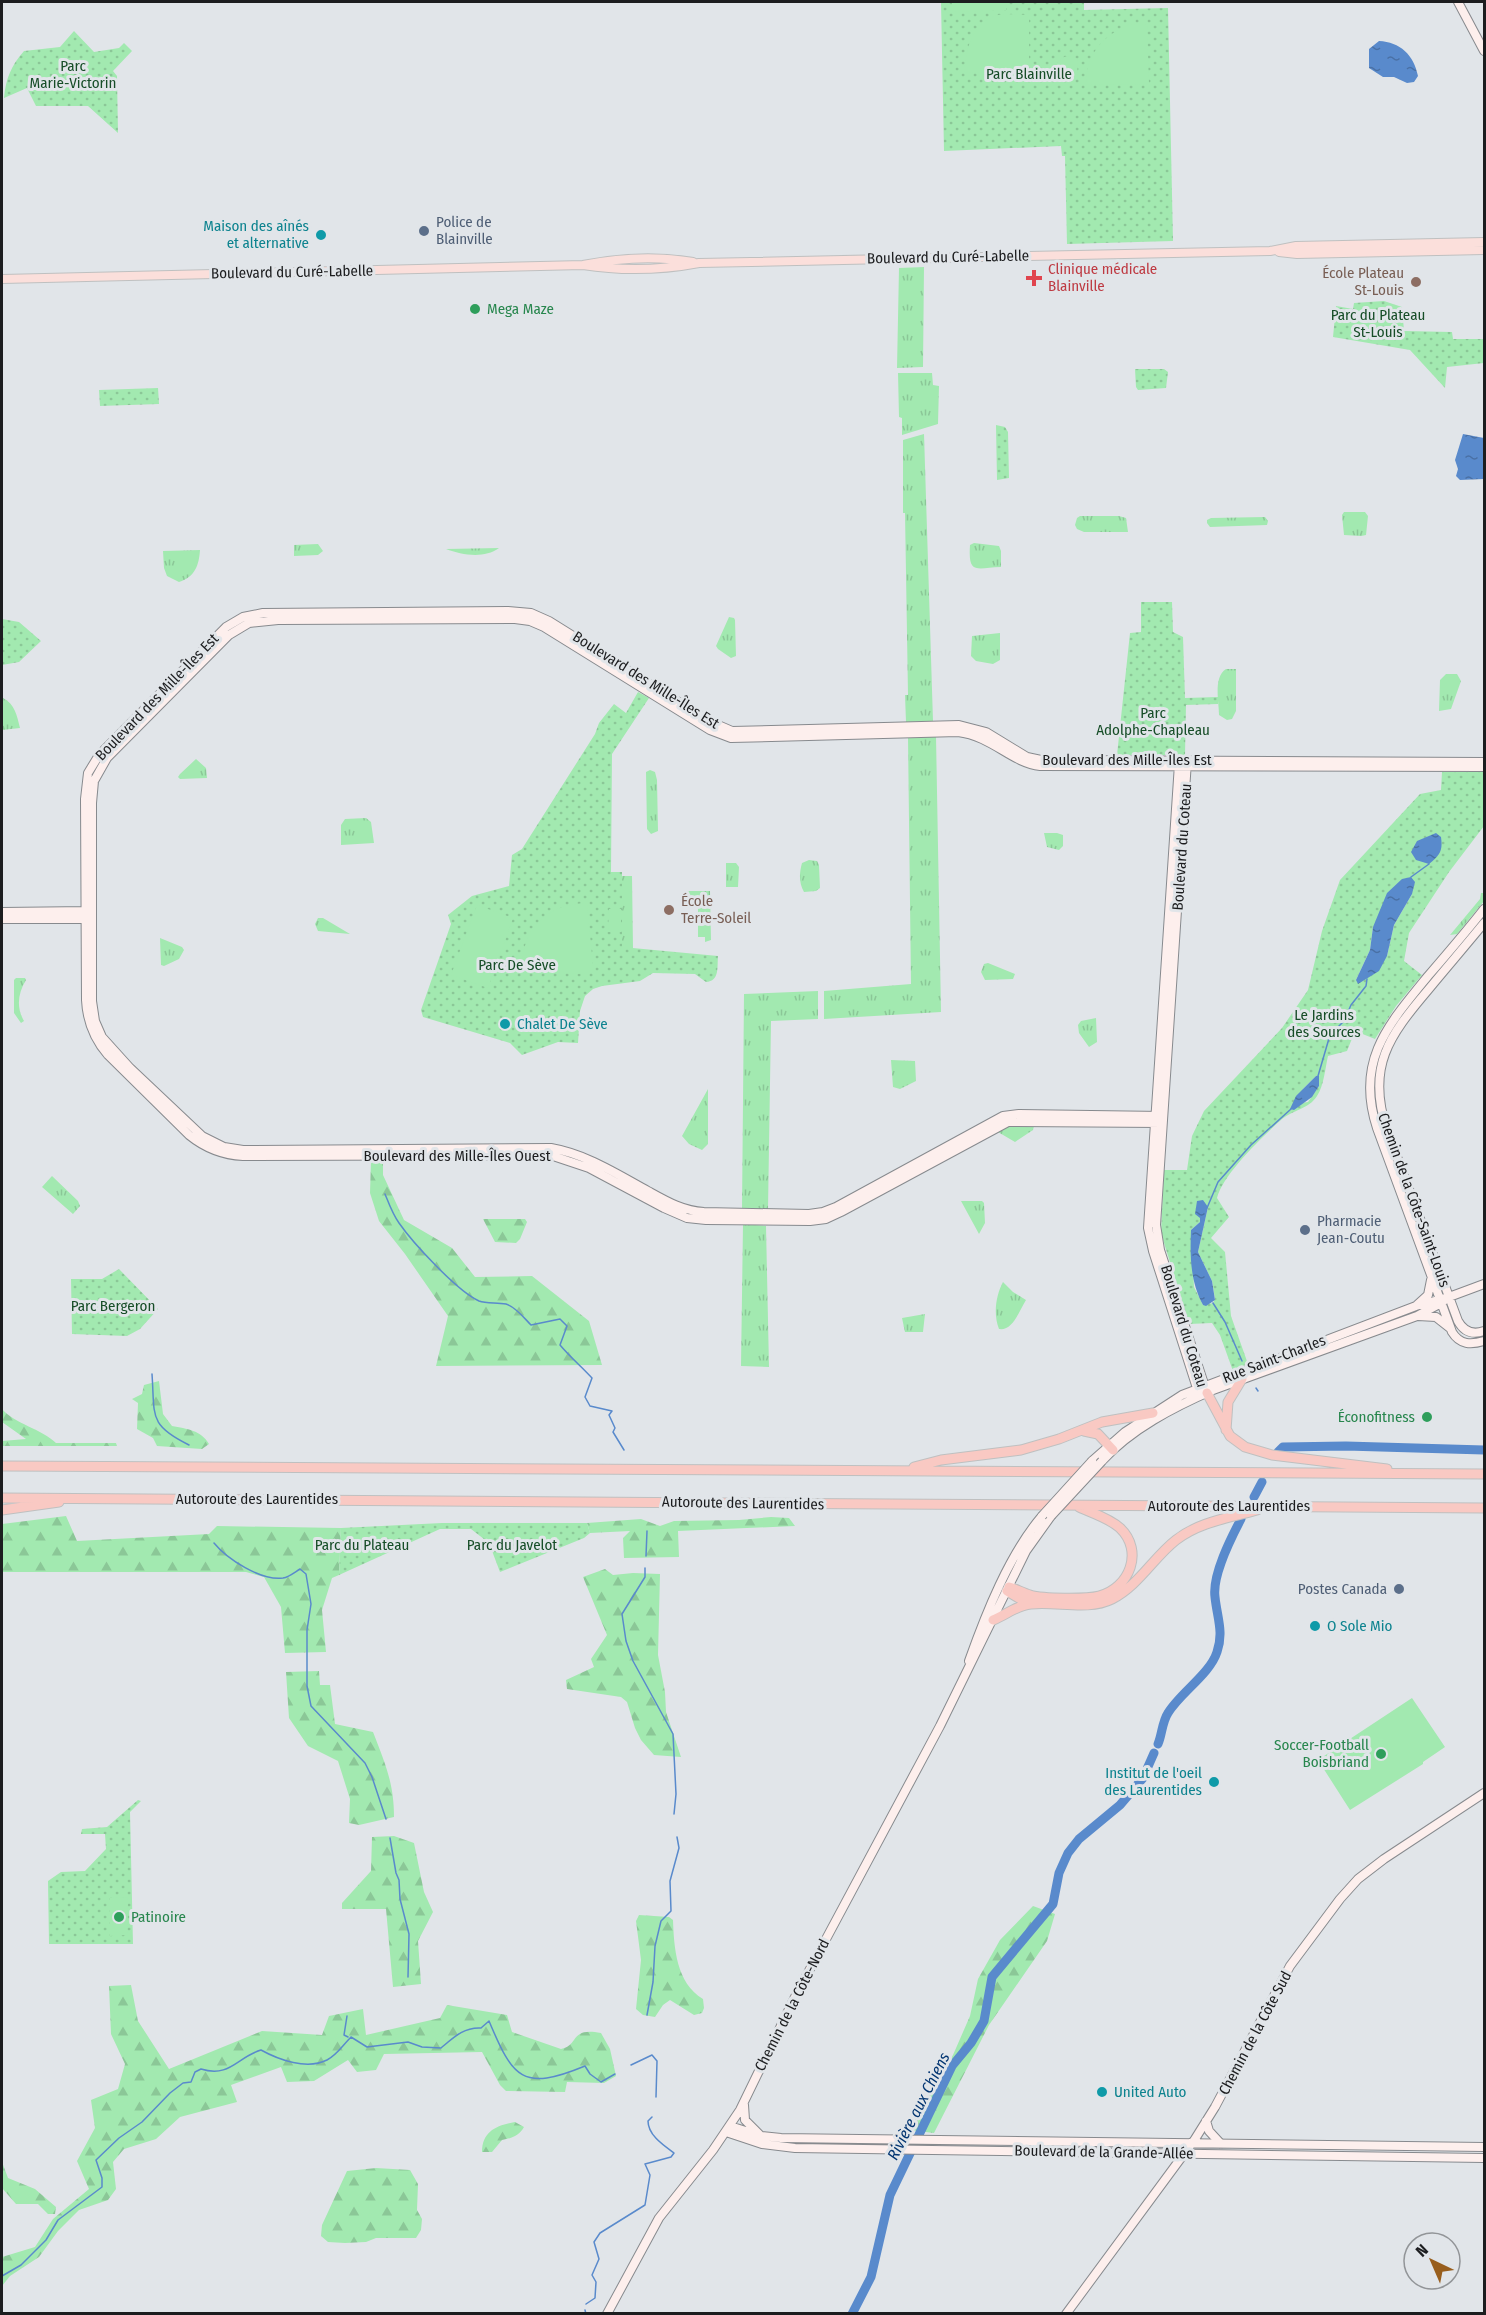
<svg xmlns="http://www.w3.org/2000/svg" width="1486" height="2315" viewBox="0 0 1486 2315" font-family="'Fira Sans Condensed',sans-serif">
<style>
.grass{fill:url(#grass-tufts)}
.forest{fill:url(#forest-firs)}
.park{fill:url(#park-dots);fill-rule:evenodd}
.garden{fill:#a2e9b0}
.water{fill:url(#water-ripples)}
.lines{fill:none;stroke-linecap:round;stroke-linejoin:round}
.stream{stroke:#598acc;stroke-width:1.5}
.river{stroke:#598acc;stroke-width:9}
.secondary-casing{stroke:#878a8e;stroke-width:10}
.primary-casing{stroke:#bfc0c0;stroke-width:10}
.highway-casing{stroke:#bfc0c0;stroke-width:11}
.secondary{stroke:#fdefed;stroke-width:8}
.primary{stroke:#fbdfdb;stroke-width:8}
.highway{stroke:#f9c9c3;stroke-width:9}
.secondary-bridge-casing{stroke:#878a8e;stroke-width:10;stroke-linecap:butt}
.secondary-bridge{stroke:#fdefed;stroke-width:8}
.service-dot{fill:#5c6f8a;stroke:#e1e5e9;stroke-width:2}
.culture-dot{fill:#0f9aa8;stroke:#e1e5e9;stroke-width:2}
.health-dot{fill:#e0444e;stroke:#e1e5e9;stroke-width:2}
.education-dot{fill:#8d6e63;stroke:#e1e5e9;stroke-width:2}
.leisure-dot{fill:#2e9e5b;stroke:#e1e5e9;stroke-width:2}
.labels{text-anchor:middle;stroke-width:6;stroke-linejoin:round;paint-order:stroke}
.park-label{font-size:15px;fill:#164d27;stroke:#e1e5e9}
.service-label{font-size:15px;fill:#4e5e75;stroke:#e1e5e9;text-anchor:start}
.culture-label{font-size:15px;fill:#0d838f;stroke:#e1e5e9;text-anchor:start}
.street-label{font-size:15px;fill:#1c1d1f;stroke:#e1e5e9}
.health-label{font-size:15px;fill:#be3a42;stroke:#e1e5e9;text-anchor:start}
.education-label{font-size:15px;fill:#785e54;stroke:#e1e5e9;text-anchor:end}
.leisure-label{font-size:15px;fill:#27864d;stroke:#e1e5e9;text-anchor:start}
.water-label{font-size:16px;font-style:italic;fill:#043672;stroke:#e1e5e9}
</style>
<defs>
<pattern id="grass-tufts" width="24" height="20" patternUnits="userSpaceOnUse" patternTransform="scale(1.5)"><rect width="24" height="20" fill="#a2e9b0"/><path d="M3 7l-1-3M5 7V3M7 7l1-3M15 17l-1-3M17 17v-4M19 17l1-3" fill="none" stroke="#8bc797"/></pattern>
<pattern id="forest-firs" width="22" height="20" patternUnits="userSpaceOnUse" patternTransform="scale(1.5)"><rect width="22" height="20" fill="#a2e9b0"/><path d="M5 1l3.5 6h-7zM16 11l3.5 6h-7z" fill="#8bc797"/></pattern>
<pattern id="park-dots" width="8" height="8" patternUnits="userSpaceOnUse" patternTransform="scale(1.5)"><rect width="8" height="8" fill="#a2e9b0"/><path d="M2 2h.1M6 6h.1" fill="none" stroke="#8bc797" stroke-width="1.8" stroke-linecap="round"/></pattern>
<pattern id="water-ripples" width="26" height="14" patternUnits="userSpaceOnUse" patternTransform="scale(1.5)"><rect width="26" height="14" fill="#598acc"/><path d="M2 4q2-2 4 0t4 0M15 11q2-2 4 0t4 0" fill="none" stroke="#4970a5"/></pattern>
</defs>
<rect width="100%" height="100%" fill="#e1e5e9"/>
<!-- grass -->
<path class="grass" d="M924 267 923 367 897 368 899 268Z
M898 373H932L933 385 939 386 938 424 902 435V418L899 417Z
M924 434 933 721 906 722 905 695H908L905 513H903V440Z
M1344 512H1365L1368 516 1366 535 1361 536 1344 535 1342 515Z
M1080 516H1119L1126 518 1128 532H1084L1077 529 1075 525 1077 518Z
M1265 517 1268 521 1267 525 1210 527 1207 523V520L1211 518Z
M974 543 999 546 1001 551V567C976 568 968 575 970 545Z
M318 544 323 551 318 555 294 556V545Z
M499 548C484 559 462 555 446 549Z
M200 550C199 565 195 577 179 582L167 576 164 568 163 551Z
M729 617 734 618 735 620 736 656 731 658 718 649 716 646Z
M1000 633V660L993 664 976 661 971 656 972 636Z
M1226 669H1236V711L1232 719 1227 720 1219 715C1219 702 1213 677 1226 669Z
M1446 674H1457L1461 681 1451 709 1439 711 1440 680Z
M3 698C15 704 17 716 20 728L2 730V699Z
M936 736 941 1012 824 1019V991L911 984 908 738Z
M196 759 206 768 207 778 180 779 178 777 180 774Z
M650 770 655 772 657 780 658 831 651 834 647 829 646 772Z
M366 818 371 822 374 843 341 845V825L345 819Z
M1044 833H1057L1063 835V846L1059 850 1047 847Z
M809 860 817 861 819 865 820 888 816 891 804 892C799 883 799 874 802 863Z
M726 863H736L739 867 738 887H726Z
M622 876H632L633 948H622Z
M683 891H710L711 940 705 942V937H698V903L683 904Z
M1481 893H1484V901L1457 934 1450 935 1480 899Z
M318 918H323L350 934 318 931 315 924Z
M160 938 182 947 184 950 179 959 164 966 161 965Z
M988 963 1015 974 1013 979 985 980 981 972 984 964Z
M16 978H25L26 980C18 993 16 1007 24 1021L21 1023 14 1013V980Z
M818 991V1019L771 1021 768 1209H742L744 994Z
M1096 1018 1097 1042 1089 1047 1079 1033 1078 1025 1081 1021Z
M891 1060 915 1061 916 1081 900 1089 893 1087Z
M708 1089V1144L702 1150 689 1144 682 1136Z
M1009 1125 1034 1126 1033 1130 1015 1142 998 1132Z
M52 1176 78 1201 80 1206 73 1214 42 1187Z
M961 1201H982L984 1203 985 1223 979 1234Z
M743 1224 766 1226 769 1367 741 1366Z
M1003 1282 1013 1292 1026 1300C1019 1311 1013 1331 999 1329 993 1314 996 1295 1003 1282Z
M925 1314 923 1332H905L902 1318Z"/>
<!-- forest -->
<path class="forest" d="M371 1161 383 1162V1175L404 1220 452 1248 475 1277 532 1276 589 1321 602 1365 436 1366 448 1316 405 1254 379 1221 370 1193Z
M483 1219H525L527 1222 520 1239 516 1243 495 1242Z
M159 1381 163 1414 172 1426C187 1429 201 1430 209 1444L202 1449 157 1446 153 1438 137 1429 138 1403 132 1399 142 1394 144 1385Z
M2 1409C15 1424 42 1429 56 1443H116L117 1446H2V1441L26 1439 2 1422Z
M66 1516 77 1541 209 1534 217 1526 341 1528 339 1575 332 1578 322 1610 326 1652 285 1653 281 1607 264 1577 246 1572H2V1524Z
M771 1517 789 1518 795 1526 678 1531 679 1557 624 1558 623 1538 630 1531 590 1533 587 1523 641 1519 660 1526 674 1521 739 1520Z
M605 1569 613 1575 633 1573 660 1574 658 1655 665 1692 666 1712 681 1757 654 1755 641 1740 635 1728 627 1702 621 1697 567 1689 566 1680 594 1667 591 1659 607 1635 583 1577Z
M319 1671 320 1685H330L335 1724 373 1732C385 1763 394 1783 394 1817L359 1825 349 1823 350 1799 338 1761 308 1746 289 1718 286 1672Z
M394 1836 414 1843 424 1892 433 1912 418 1941 421 1984 393 1987 386 1909H342V1903L371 1871 372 1837Z
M1033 1906 1055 1914 1047 1941 989 2025 934 2133 909 2130 953 2055 970 2016 978 1979 1000 1940Z
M639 1915 669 1917 673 1920C674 1947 676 1983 703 1999L704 2008 702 2013 694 2015 670 2000 663 2005 655 2017 643 2015 636 2009 641 1960 636 1921Z
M131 1985 138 2021 169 2069 262 2031 322 2035 329 2016 363 2009 366 2035 440 2018 447 2005 507 2015 512 2032 561 2049C580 2045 569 2027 601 2033L610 2049 616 2076 604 2083 567 2082 565 2092 506 2091 500 2085 482 2052 384 2054 376 2070 357 2072 348 2060 314 2081 287 2082 281 2067 231 2085 237 2102 180 2117 156 2139 124 2149 113 2162 116 2189 108 2200 79 2210 58 2231 39 2257 10 2276 2 2286V2257L35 2247 53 2219 89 2189 77 2161 95 2128 91 2100 118 2089 125 2064 111 2034 109 1986Z
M515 2122 524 2127C519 2136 512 2138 502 2140L492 2152H482C482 2131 497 2125 515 2122Z
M2 2162 8 2178 35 2189 56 2207 55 2214H48L38 2204H16L2 2188Z
M376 2168 410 2170 418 2184 417 2210 422 2219 421 2230 416 2238H376L366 2242 345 2243 328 2242 321 2236 322 2225 347 2171Z"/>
<!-- park -->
<path class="park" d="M941 2H1084V10L1168 8 1173 241 1067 244 1065 156H1062L1061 146 944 151Z
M74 31 94 52 119 48 124 43 132 51 113 71 117 76 118 133 88 106H36L27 88 4 98C6 78 11 66 24 51L60 47Z
M1384 301 1402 307 1404 331 1452 332 1453 339H1484V363L1447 367 1445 388 1410 350 1333 337 1336 306 1353 309 1354 303Z
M1135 369H1164L1168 372 1166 388 1138 390 1136 387Z
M158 388 159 404 100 406 99 390Z
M996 425 1005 427 1008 432 1009 478 997 480Z
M1141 602H1172L1173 632 1183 637 1185 698 1218 697V704L1186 705 1185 755H1117L1130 633 1141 632Z
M2 619 19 622 41 641 19 662 2 665Z
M638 692 649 698 612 754 611 872H622V947L718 956C717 967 720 981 706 982L695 974 653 973 640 981 602 986 593 989 585 996 580 1011 578 1043 558 1042 522 1055 510 1043 423 1017 421 1010 451 924 448 915 472 896 509 886 512 855 522 849 595 734 599 723 614 704 626 713Z
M1442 772H1484V826L1449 872 1409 933 1404 961 1422 975 1396 1006 1375 1039 1355 1031 1347 1051 1328 1056C1325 1069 1324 1085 1317 1096 1309 1109 1293 1110 1282 1119 1263 1136 1223 1174 1217 1198L1229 1217 1211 1238 1225 1252 1231 1316 1248 1364 1233 1371 1220 1335 1212 1323 1189 1324 1161 1233 1164 1170H1187L1192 1136 1204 1111 1282 1028 1308 990 1322 931 1340 880 1420 794 1441 790ZM1412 894 1394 925 1387 956 1356 980 1370 950 1373 927ZM1316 1076H1319V1086L1308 1102 1301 1103 1303 1089ZM1208 1207 1198 1252 1212 1281 1215 1299 1213 1303 1203 1305 1194 1287 1191 1230 1200 1222Z
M119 1269 158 1309 140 1329 127 1336 72 1334 71 1279H102Z
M442 1523H587L590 1533 584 1538 500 1572 489 1543 471 1529H440L339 1575 341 1528Z
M138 1800 141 1801 130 1812 133 1944H49L48 1881 61 1872 85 1871 106 1849 105 1834H81L82 1829 107 1827Z"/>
<!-- garden -->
<path class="garden" d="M952 2H1006V10L952 12Z
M1029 15V70L964 73C966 52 970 24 995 16 1004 13 1019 15 1029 15Z
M1130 24 1147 25 1149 84 1086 85C1086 54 1102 36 1130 24Z
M1068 56 1078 59 1077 76 1072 79H1057C1053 68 1056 58 1068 56Z
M587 903 593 966 585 974 522 971C521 929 546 904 587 903Z
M477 905 513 918 488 988 451 975Z
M609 909H621V932H608Z
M1412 1698 1445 1747 1423 1762V1764L1350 1810 1318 1760Z
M128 1897 127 1935 110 1936V1898Z"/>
<!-- water -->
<path class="water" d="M1379 41C1400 42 1414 55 1418 76L1414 82 1407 83 1394 77H1383L1369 68V49Z
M1463 434 1484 438V479L1460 480 1456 476 1458 469 1455 460Z
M1436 833 1441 837C1443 851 1440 855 1429 864L1416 860 1411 852 1417 841Z
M1411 877 1415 882 1412 894 1394 925 1387 956 1379 971 1358 984 1356 980 1370 950 1373 927 1387 893 1402 879Z
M1316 1076H1319V1086L1312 1097 1294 1110 1290 1109 1296 1096Z
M1203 1200 1208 1207 1198 1252 1212 1281 1215 1300 1206 1306 1203 1305C1190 1281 1190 1256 1191 1230L1200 1222V1218L1195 1214 1197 1201Z"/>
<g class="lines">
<!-- stream -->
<path class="stream" d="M1411 877 1429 864
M1318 1076 1330 1035 1344 1021 1351 1005 1366 986 1367 979
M385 1194C389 1204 393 1215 399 1223 413 1243 457 1291 479 1301 487 1304 497 1302 506 1304 516 1307 524 1318 531 1325L560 1319 567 1326 560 1345C570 1357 581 1366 592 1378L585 1397 590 1406 612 1411 609 1415 615 1428 613 1432 624 1450
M1207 1208 1218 1182 1251 1145 1291 1109
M1213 1303 1225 1322 1242 1361
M152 1374C155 1416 148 1425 189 1445
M1256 1388 1258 1391
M1280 1447V1448
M214 1543C227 1559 261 1581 283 1578 289 1577 295 1572 300 1569L306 1574 311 1604 307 1630V1686L311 1706 365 1763 372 1777 386 1819
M646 1556 647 1531
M645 1568V1577L622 1614 626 1641 633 1661 673 1734 676 1794 674 1814
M390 1838 396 1873 399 1880 400 1899 409 1934 408 1977
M647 2015 653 1982 655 1946 661 1921 671 1911 670 1881 679 1848 677 1837
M347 2016 344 2035 348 2037
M631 2065 652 2055 657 2061 656 2097
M2 2276 21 2265 46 2240 58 2220 102 2187V2178L96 2160 119 2138 142 2122 170 2093 183 2083 191 2082 195 2072 201 2069C230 2078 237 2057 261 2050 279 2060 307 2070 327 2060 337 2055 343 2045 351 2037L367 2047 408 2042 422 2047 441 2048C454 2037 464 2027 481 2028L489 2021C513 2078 522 2092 585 2066L590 2074 601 2082 615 2074
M586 2304 595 2298 596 2282 592 2275 599 2259 594 2242 600 2233 645 2205 650 2175 645 2164 671 2157 674 2153C663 2145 648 2135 648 2121L652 2117
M585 2310 586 2314"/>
<!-- river -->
<path class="river" d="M1278 1452 1283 1447 1346 1446 1484 1450
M1254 1497 1262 1482
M1158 1744C1162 1735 1162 1722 1168 1713 1180 1693 1210 1674 1217 1652 1224 1632 1217 1617 1215 1597 1212 1575 1231 1538 1241 1519
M852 2314 871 2277 890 2195 952 2066 971 2043 984 2021 992 1977 1053 1904 1059 1873 1068 1853 1079 1839 1120 1805 1143 1778 1154 1753"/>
<defs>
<path id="secondary" d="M1458 2 1484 51
M1187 761 1156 1225 1160 1250 1207 1393
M1179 764 1148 1228 1153 1251 1196 1385 1197 1389 1207 1393
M1484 909C1466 932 1447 954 1428 976 1388 1025 1355 1061 1377 1128L1452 1332C1460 1345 1471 1345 1484 1341
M2 912 88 911
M2 919H90
M1484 923C1466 945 1447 967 1428 990 1389 1036 1366 1067 1387 1130L1458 1321C1464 1332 1473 1335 1484 1331
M1163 1116 1019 1114 1003 1116 836 1207 823 1212 809 1214 704 1212C683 1211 666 1201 648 1191 617 1174 586 1154 551 1148L243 1150 224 1147 202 1136 130 1068 102 1037 95 1021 92 1001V803L94 781 107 758 229 635 249 623 278 620 515 619 530 621 544 627 710 730 731 738 958 732C992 736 1012 763 1040 766L1484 767
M1162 1123 1008 1122 841 1212 826 1219 810 1221 706 1220 687 1218 664 1208 589 1168 550 1155 243 1156C222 1155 205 1148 189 1135L108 1055C94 1039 87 1021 86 1000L85 799 88 773 99 755 226 627 243 617 263 613 508 611 531 613 549 621 709 721 732 731 959 725 986 732 1027 757 1041 760 1484 762
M1417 1305 1428 1295 1431 1280
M1418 1316 1436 1317 1450 1328
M1092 1461 1125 1432 1182 1395 1416 1306 1449 1297 1484 1284
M1102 1461C1131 1429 1174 1407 1213 1390L1417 1316 1443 1302
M969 1661C986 1613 1009 1555 1042 1516
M744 2105 745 2120 760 2135
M1206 2121 1209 2131 1221 2144
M730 2126 761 2136 781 2138 1484 2147
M726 2132 762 2144 795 2148 1484 2158
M607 2314 659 2218 713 2150 740 2110 795 1997 940 1726 1026 1551 1051 1516
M1066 2314 1195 2139 1215 2107 1290 1966 1340 1899 1358 1879 1384 1859 1484 1793"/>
<path id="primary" d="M1279 252 1297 254 1484 250
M583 265C621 271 662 270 699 263L1270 251 1296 246 1484 242
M2 279 583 265C618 258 658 256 693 262"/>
<path id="highway" d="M1207 1393 1230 1436 1245 1447 1272 1455 1387 1469
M1226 1430 1228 1402 1242 1379
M1084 1431 1098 1434 1113 1450
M2 1466 1484 1474
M914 1467 941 1460 1021 1450 1059 1439 1102 1422 1153 1413
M2 1498 1484 1508
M2 1510 59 1502
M1009 1587C1016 1589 1023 1593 1030 1595 1043 1599 1087 1599 1099 1596 1130 1588 1144 1551 1120 1528 1109 1518 1092 1513 1079 1507
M1007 1591 1029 1604
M993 1620C1006 1615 1017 1605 1031 1604 1057 1601 1088 1611 1112 1599 1138 1586 1154 1557 1176 1540 1199 1522 1229 1518 1257 1510"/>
</defs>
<!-- secondary casing -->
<use href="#secondary" class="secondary-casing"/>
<!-- primary casing -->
<use href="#primary" class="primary-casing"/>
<!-- highway casing -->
<use href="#highway" class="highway-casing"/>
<!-- secondary -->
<use href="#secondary" class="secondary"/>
<!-- primary -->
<use href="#primary" class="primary"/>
<!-- highway -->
<use href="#highway" class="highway"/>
<defs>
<path id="secondary-bridge" d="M1042 1516 1092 1461
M1051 1516 1102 1461"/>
</defs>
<!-- secondary-bridge casing -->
<use href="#secondary-bridge" class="secondary-bridge-casing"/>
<!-- secondary-bridge -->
<use href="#secondary-bridge" class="secondary-bridge"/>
</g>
<!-- markers -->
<g class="service-dot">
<circle cx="424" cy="231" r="6"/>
<circle cx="1305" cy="1230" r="6"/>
<circle cx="1399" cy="1589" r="6"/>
</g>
<g class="culture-dot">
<circle cx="321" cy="235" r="6"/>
<circle cx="505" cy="1024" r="6"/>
<circle cx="1315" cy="1626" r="6"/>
<circle cx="1214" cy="1782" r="6"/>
<circle cx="1102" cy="2092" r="6"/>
</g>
<path class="health-dot" d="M1031 269h6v6h6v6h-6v6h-6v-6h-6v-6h6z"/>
<g class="education-dot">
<circle cx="1416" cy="282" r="6"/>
<circle cx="669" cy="910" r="6"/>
</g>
<g class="leisure-dot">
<circle cx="475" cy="309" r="6"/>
<circle cx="1427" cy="1417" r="6"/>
<circle cx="1381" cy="1754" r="6"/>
<circle cx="119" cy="1917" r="6"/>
</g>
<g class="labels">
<!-- park labels -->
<g class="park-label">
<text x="73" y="71">Parc<tspan x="73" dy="17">Marie-Victorin</tspan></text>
<text x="1029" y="79">Parc Blainville</text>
<text x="1378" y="320">Parc du Plateau<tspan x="1378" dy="17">St-Louis</tspan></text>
<text x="1153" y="718">Parc<tspan x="1153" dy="17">Adolphe-Chapleau</tspan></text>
<text x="517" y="970">Parc De Sève</text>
<text x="1324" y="1020">Le Jardins<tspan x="1324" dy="17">des Sources</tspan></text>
<text x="113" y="1311">Parc Bergeron</text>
<text x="362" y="1550">Parc du Plateau</text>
<text x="512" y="1550">Parc du Javelot</text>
</g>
<!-- service labels -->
<g class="service-label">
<text x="436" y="227">Police de<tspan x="436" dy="17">Blainville</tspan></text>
<text x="1317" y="1226">Pharmacie<tspan x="1317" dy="17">Jean-Coutu</tspan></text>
<text x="1387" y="1594" text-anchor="end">Postes Canada</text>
</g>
<!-- culture labels -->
<g class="culture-label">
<text x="309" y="231" text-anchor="end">Maison des aînés<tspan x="309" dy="17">et alternative</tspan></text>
<text x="517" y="1029">Chalet De Sève</text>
<text x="1327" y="1631">O Sole Mio</text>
<text x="1202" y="1778" text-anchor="end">Institut de l'oeil<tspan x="1202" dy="17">des Laurentides</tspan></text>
<text x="1114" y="2097">United Auto</text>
</g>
<!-- street labels -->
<g class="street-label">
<text transform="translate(948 257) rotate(-1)" y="5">Boulevard du Curé-Labelle</text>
<text transform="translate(292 272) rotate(-1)" y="5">Boulevard du Curé-Labelle</text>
<text transform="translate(646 680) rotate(32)" y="5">Boulevard des Mille-Îles Est</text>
<text transform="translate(157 697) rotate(-46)" y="5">Boulevard des Mille-Îles Est</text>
<text x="1127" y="765">Boulevard des Mille-Îles Est</text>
<text transform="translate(1182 847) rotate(-86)" y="5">Boulevard du Coteau</text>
<text x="457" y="1161">Boulevard des Mille-Îles Ouest</text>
<text transform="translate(1414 1200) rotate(70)" y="5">Chemin de la Côte-Saint-Louis</text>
<text transform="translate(1184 1326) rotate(73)" y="5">Boulevard du Coteau</text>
<text transform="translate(1274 1359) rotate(-21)" y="5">Rue Saint-Charles</text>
<text x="257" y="1504">Autoroute des Laurentides</text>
<text transform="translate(743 1503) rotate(1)" y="5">Autoroute des Laurentides</text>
<text x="1229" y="1511">Autoroute des Laurentides</text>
<text transform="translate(792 2005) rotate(-63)" y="5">Chemin de la Côte-Nord</text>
<text transform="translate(1255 2033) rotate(-62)" y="5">Chemin de la Côte Sud</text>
<text transform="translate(1104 2152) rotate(1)" y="5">Boulevard de la Grande-Allée</text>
</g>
<!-- health labels -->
<g class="health-label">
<text x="1048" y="274">Clinique médicale<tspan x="1048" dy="17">Blainville</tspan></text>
</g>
<!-- education labels -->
<g class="education-label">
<text x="1404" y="278">École Plateau<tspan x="1404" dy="17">St-Louis</tspan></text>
<text x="681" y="906" text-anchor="start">École<tspan x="681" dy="17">Terre-Soleil</tspan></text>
</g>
<!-- leisure labels -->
<g class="leisure-label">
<text x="487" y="314">Mega Maze</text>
<text x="1415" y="1422" text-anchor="end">Éconofitness</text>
<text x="1369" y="1750" text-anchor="end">Soccer-Football<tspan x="1369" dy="17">Boisbriand</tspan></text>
<text x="131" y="1922">Patinoire</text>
</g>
<!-- water labels -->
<g class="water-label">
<text transform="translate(918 2106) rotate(-63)" y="6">Rivière aux Chiens</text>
</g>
</g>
<!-- border -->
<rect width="1486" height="2315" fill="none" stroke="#1c1d1f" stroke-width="6"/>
<!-- north arrow -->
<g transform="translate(1432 2261) rotate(316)"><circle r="28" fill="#e1e5e9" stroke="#929598" stroke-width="1.5"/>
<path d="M0-4.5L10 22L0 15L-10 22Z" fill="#985e1d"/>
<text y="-9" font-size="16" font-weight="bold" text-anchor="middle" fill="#1c1d1f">N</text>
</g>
</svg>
